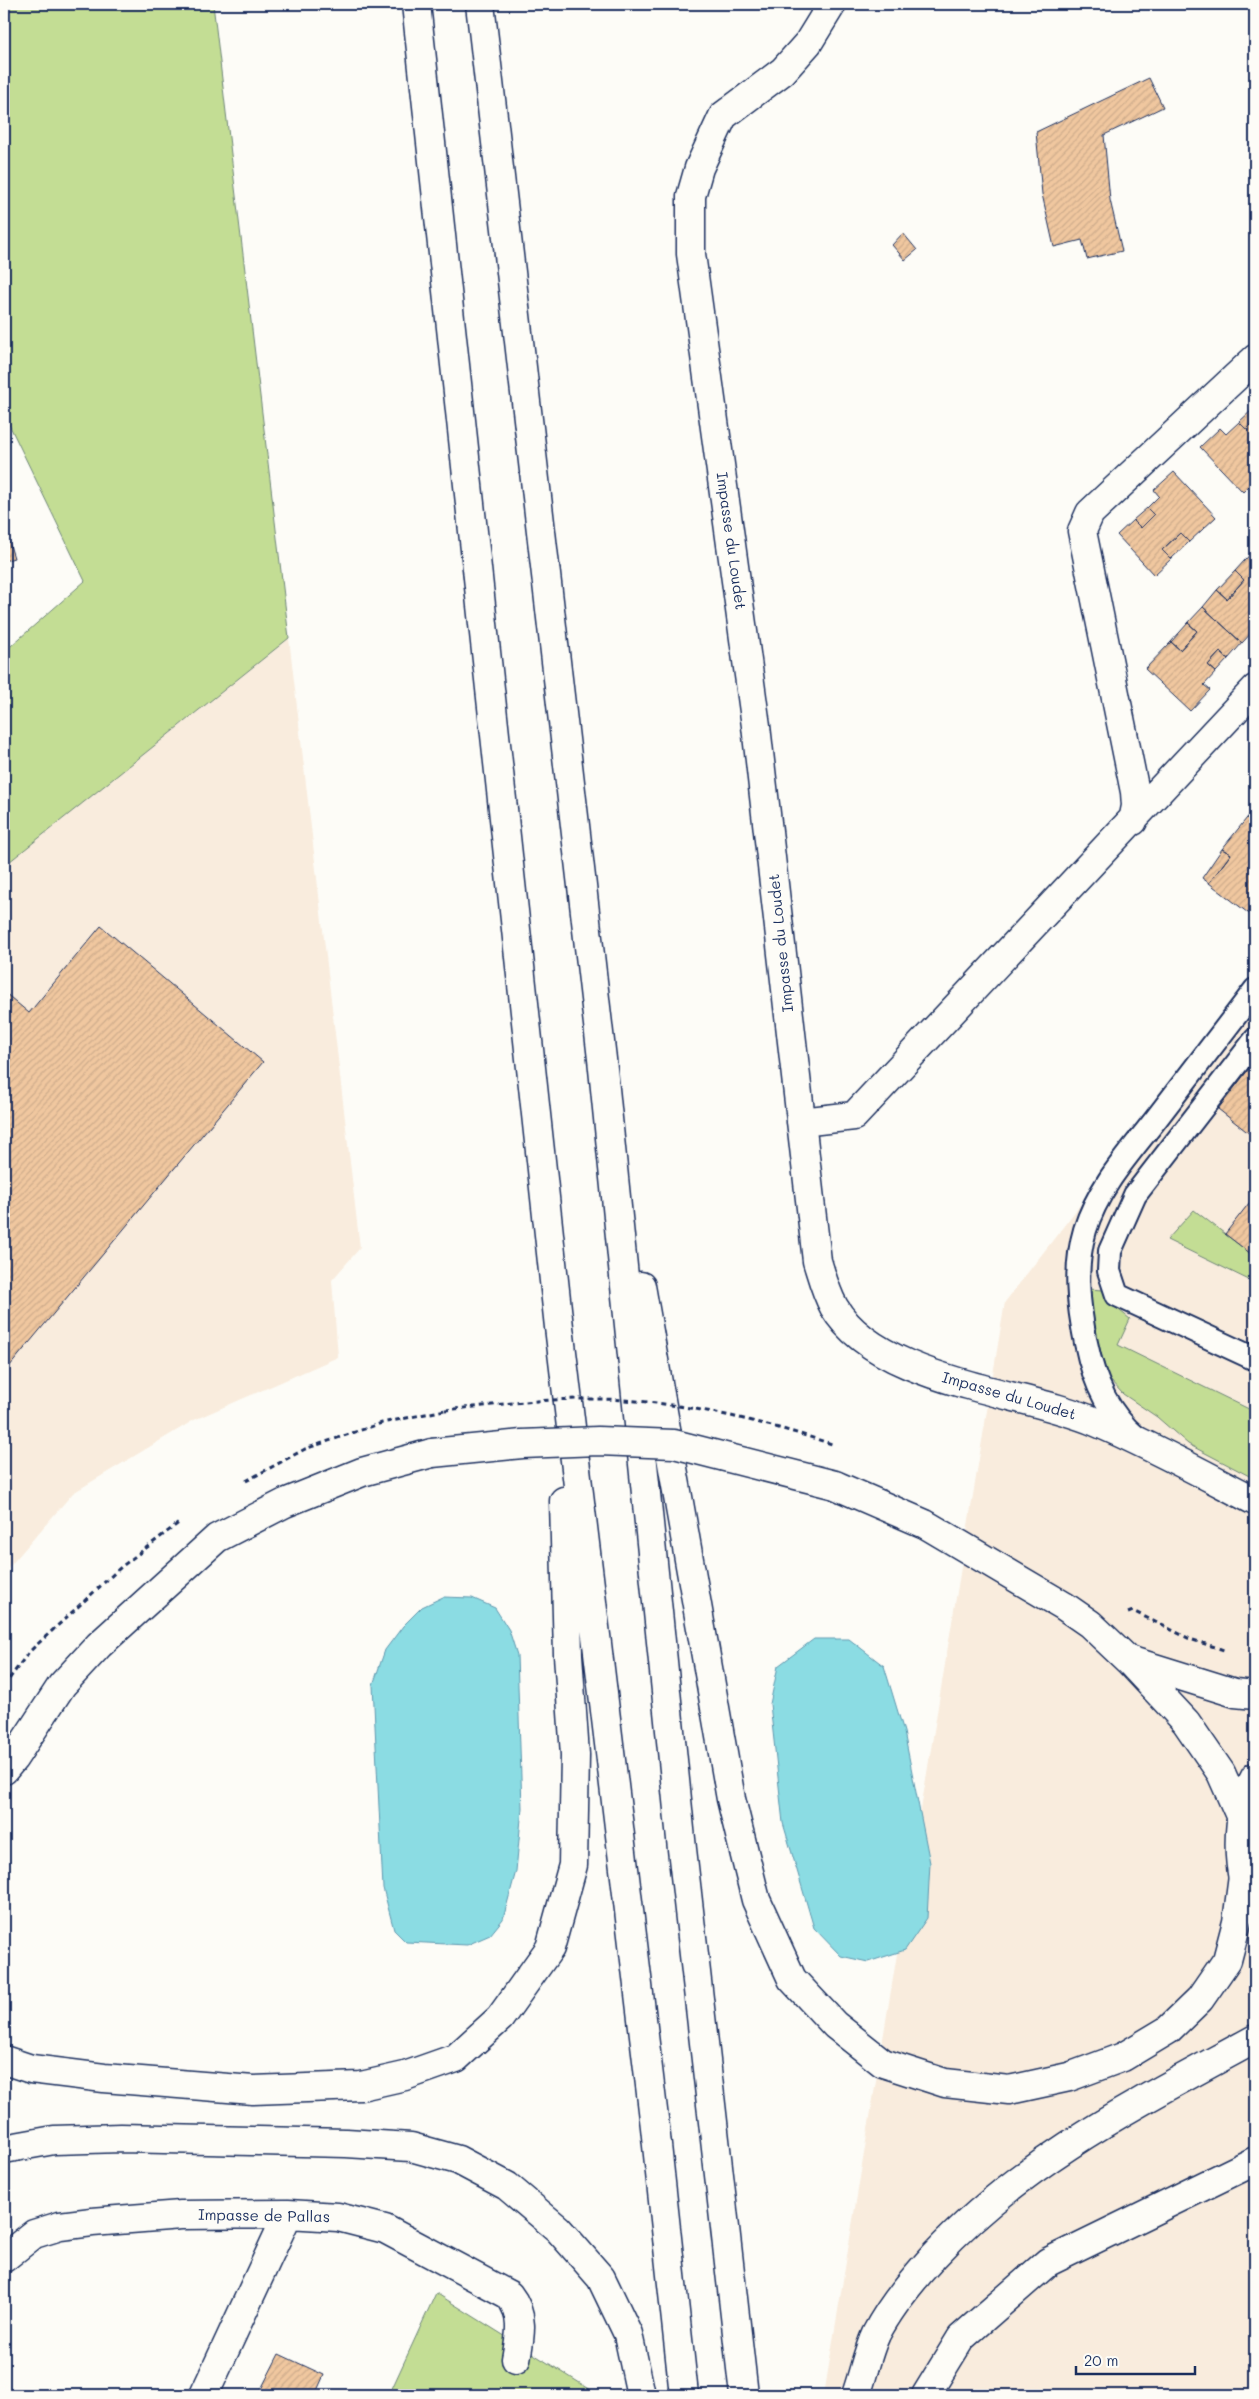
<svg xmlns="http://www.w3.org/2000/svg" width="1259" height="2399" viewBox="0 0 1259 2399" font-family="Mali,sans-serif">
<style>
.built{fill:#f9ecdd}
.grass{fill:#c3dd94;stroke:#6f8679}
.water{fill:#8bdce3;stroke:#5e97ae}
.building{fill:url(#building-hatch);stroke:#1b2f5e}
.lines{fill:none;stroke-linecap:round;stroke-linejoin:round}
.service-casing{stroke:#1b2f5e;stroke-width:26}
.minor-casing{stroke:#1b2f5e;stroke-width:31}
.secondary-casing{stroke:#1b2f5e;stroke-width:31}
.trunk-casing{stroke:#1b2f5e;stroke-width:31}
.path{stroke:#1b2f5e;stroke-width:3;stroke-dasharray:5 4;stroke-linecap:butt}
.service{stroke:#fdfcf7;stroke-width:22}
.minor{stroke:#fdfcf7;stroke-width:28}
.secondary{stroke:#fdfcf7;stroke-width:28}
.trunk{stroke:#fdfcf7;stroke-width:28}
.secondary-bridge-casing{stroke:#1b2f5e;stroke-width:31;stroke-linecap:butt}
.path-bridge{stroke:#1b2f5e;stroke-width:3;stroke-dasharray:5 4;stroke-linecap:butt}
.secondary-bridge{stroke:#fdfcf7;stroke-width:28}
.labels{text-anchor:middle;stroke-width:5;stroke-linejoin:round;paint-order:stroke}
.street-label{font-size:15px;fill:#1b2f5e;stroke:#fdfcf7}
</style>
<defs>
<pattern id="building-hatch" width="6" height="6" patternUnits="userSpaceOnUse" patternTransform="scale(1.25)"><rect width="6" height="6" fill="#f0c79f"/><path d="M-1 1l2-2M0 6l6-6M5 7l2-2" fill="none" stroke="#cdab8b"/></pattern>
</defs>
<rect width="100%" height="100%" fill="#fdfcf7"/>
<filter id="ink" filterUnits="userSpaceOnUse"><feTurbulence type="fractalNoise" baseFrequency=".02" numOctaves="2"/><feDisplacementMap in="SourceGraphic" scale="10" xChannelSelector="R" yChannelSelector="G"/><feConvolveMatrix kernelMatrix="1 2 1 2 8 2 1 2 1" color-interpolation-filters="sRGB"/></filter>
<g filter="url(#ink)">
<!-- built -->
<path class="built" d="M289 638 360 1248 332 1280 338 1357 194 1420 73 1493 4 1573V866Z
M1255 979V2395H824L1005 1302Z"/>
<!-- grass -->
<path class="grass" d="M4 4H213L289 638 4 866V652L85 581 4 414Z
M1194 1210 1255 1257V1283L1167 1240Z
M1089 1289 1103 1290 1114 1306 1130 1319 1118 1345 1255 1412V1479L1188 1444 1157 1417 1123 1394 1108 1378 1093 1323Z
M436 2293 599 2395H389Z"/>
<!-- water -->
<path class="water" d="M443 1597 472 1598 495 1608 509 1630 517 1655 522 1808 516 1871 503 1919 490 1935 467 1945 406 1942 394 1930 383 1888 373 1685 385 1650 403 1626 422 1607Z
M814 1639H849L884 1666 904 1732 930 1863 927 1918 905 1950 868 1962 841 1956 814 1928 783 1823 770 1704 778 1666Z"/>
<!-- building -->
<path class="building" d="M1149 78 1163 107 1104 135 1110 200 1122 251 1087 259 1082 240 1054 247 1042 194 1036 132Z
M903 233 917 250 905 260 892 245Z
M1252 410 1255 414V420L1246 429 1239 422Z
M1255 420V480L1243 492 1200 447 1220 428 1226 434 1239 422 1246 429Z
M1174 472 1216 517 1189 542 1180 533 1162 550 1171 559 1154 575 1117 535 1133 520 1141 528 1154 515 1147 508 1159 496 1154 490Z
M1147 508 1154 515 1141 528 1133 520Z
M4 526 14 558 4 561Z
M1180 533 1189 542 1171 559 1162 550Z
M1255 549V614L1250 620 1255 624V629L1242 643 1203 607 1217 590 1227 599 1244 580 1235 571Z
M1235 571 1244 580 1227 599 1217 590Z
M1203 607 1242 643 1228 659 1220 652 1208 665 1216 672 1204 685 1210 690 1190 711 1145 669 1171 642 1180 650 1197 631 1188 623Z
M1188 623 1197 631 1180 650 1171 642Z
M1220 652 1228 659 1216 672 1208 665Z
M1255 808V912L1252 916 1209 883 1231 854 1222 849Z
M1222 849 1231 854 1209 883 1202 878Z
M101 926 263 1062 4 1373V992L29 1013Z
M1255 1061V1138L1218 1109Z
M1253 1198 1255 1199V1257L1225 1234Z
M279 2354 324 2375 315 2395H258Z"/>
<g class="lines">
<defs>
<path id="service" d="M1255 1040 1135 1195 1110 1251 1109 1271 1117 1295 1255 1359
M1136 1437C1108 1414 1093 1378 1086 1343 1078 1305 1074 1267 1085 1230 1098 1187 1129 1154 1156 1119 1189 1076 1222 1033 1255 990"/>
<path id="minor" d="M832 4 808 43 783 71 723 116 699 168 691 196V254L756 726 817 1261C822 1277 826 1293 834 1307 878 1382 1021 1390 1096 1422 1150 1445 1203 1474 1255 1501
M1133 821 1136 806 1135 792 1082 531 1090 513 1255 359
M801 1122 854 1116 1255 689
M4 2258 34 2234 60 2226 92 2222 181 2215 288 2214 338 2217 385 2229 509 2295C525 2315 520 2337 516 2359
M204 2395 288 2214"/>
<path id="secondary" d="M835 1485 925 1524 1064 1606 1090 1624 1129 1661 1186 1722 1221 1773 1241 1818
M1132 1661 1235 1693 1255 1695
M4 1770 14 1758 62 1685 99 1645 217 1538 285 1503 362 1472 432 1453
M1255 1777C1235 1813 1234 1874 1255 1909"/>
<path id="trunk" d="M416 4 559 1327 655 2127 684 2395
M480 4 602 1059 682 1849 744 2395
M641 1286 731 1799 756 1900 792 1979 835 2025 883 2063 945 2083 1009 2090 1069 2077 1123 2057 1168 2030 1200 1999 1227 1960 1237 1922 1243 1876
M4 2060 31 2069 104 2078 253 2090 361 2086 405 2076 456 2058 500 2018 550 1948 573 1865 575 1755 568 1655 564 1501
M4 2149 54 2140 121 2138 346 2143 411 2147 458 2160 507 2186 558 2229 601 2278 628 2334 641 2395
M856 2395C863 2376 867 2353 876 2334 891 2305 912 2280 934 2256 1024 2159 1142 2101 1255 2039
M926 2395 961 2338 1048 2262 1255 2161"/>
</defs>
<!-- service casing -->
<use href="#service" class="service-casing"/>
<!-- minor casing -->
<use href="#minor" class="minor-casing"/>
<!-- secondary casing -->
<use href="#secondary" class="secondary-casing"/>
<!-- trunk casing -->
<use href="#trunk" class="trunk-casing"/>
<!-- path -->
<path class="path" d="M246 1481 305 1449 382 1423 445 1410
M1128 1613 1133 1611 1190 1639 1224 1650
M4 1686 29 1652 121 1567 180 1522"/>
<!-- service -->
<use href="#service" class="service"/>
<!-- minor -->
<use href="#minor" class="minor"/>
<!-- secondary -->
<use href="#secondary" class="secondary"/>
<!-- trunk -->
<use href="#trunk" class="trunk"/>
<defs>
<path id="secondary-bridge" d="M432 1453 522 1444 598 1441 674 1444 835 1485"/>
</defs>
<!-- secondary-bridge casing -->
<use href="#secondary-bridge" class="secondary-bridge-casing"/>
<!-- path-bridge -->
<path class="path-bridge" d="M445 1410C504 1404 564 1396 624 1400 695 1405 764 1422 832 1444"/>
<!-- secondary-bridge -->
<use href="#secondary-bridge" class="secondary-bridge"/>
</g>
</g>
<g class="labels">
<!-- street labels -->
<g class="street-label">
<text transform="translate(731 541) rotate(82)" y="5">Impasse du Loudet</text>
<text transform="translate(781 943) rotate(-96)" y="5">Impasse du Loudet</text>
<text transform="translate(1009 1396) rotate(16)" y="5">Impasse du Loudet</text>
<text transform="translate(264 2216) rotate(1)" y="5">Impasse de Pallas</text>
</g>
</g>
<!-- margin -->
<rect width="1259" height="2399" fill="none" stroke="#fdfcf7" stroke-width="20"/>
<rect x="10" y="10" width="1239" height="2379" fill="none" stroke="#1b2f5e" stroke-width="2" filter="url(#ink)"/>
<!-- scale -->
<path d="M1076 2366v8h119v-8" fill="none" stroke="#1b2f5e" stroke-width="2.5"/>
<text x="1084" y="2366" font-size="15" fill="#1b2f5e" stroke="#fdfcf7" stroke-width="4" paint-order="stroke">20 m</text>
</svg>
